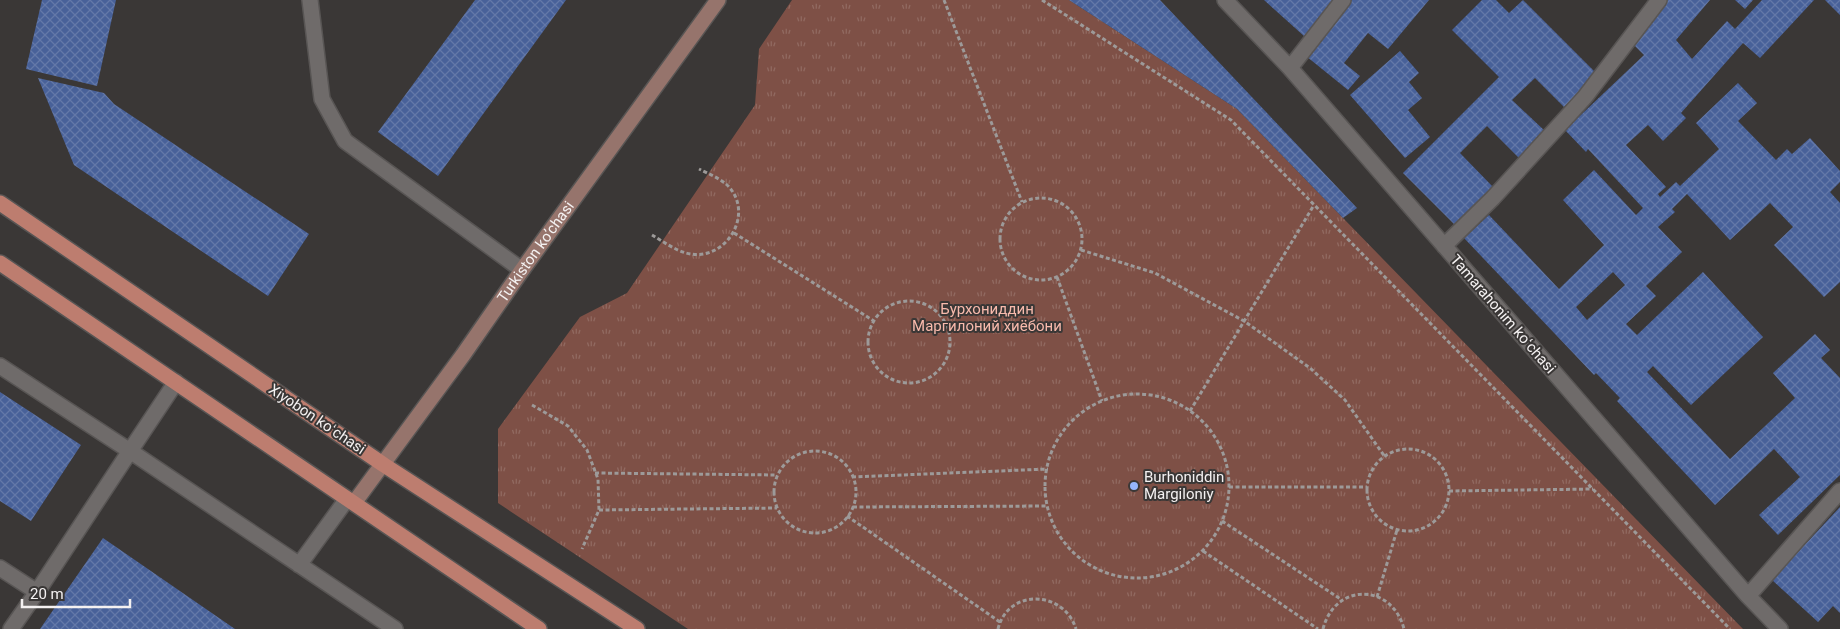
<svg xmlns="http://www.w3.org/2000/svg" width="1840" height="629" viewBox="0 0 1840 629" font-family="Roboto,sans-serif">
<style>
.grass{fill:url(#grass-tufts)}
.building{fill:url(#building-cross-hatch);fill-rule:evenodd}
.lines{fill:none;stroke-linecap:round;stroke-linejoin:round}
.lane-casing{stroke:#585554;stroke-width:18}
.street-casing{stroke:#585554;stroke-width:18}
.secondary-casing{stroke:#585554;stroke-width:18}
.primary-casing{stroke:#585554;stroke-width:18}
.path{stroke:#9d9a99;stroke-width:3;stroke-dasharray:4 2.5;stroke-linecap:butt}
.lane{stroke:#6f6b6a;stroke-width:15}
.street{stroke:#6f6b6a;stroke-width:15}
.secondary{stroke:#96746c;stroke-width:15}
.primary{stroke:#bd7d6f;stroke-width:15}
.poi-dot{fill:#95b6fd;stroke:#3a3736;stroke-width:2}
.labels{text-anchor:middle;stroke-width:4;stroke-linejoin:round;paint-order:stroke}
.street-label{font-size:15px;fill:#f4f1f1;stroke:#3a3736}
.park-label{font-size:15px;fill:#f8baac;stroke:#3a3736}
.poi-label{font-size:15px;fill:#f4f1f1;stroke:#3a3736;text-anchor:start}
</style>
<defs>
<pattern id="grass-tufts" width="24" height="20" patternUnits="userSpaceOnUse" patternTransform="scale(1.25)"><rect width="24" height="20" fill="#7e5046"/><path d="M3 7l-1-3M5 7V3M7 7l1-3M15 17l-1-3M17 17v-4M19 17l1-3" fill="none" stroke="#916a61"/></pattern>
<pattern id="building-cross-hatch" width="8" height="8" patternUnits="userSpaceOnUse" patternTransform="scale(1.25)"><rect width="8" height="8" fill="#486199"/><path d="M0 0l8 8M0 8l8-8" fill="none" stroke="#6378a8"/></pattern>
</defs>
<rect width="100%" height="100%" fill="#3a3736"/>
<!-- grass -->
<path class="grass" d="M792 0H1069L1237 109 1743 629H688L498 503V429L580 317 627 293 755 105 759 49Z"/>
<!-- building -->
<path class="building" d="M42 0H116L97 86 26 69Z
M475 0H566L438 176 378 132Z
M1069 0H1160L1357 208 1343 218 1237 109Z
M1264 0H1337L1304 36Z
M1351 0H1429L1388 49 1368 33 1344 63 1360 76 1348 90 1306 56Z
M1482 0H1496L1509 13 1523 0 1597 74 1564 107 1535 78 1512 100 1546 132 1519 158 1487 126 1460 153 1493 187 1455 225 1403 173 1499 77 1452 30Z
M1666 0H1710L1676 40 1692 59 1727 21 1735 29 1762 0H1814L1760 58 1743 43 1681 113 1686 118 1663 141 1648 125 1626 145 1666 187 1658 194 1660 197 1676 182 1680 186 1719 149 1696 123 1738 83 1757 103 1738 121 1776 160 1787 149 1792 154 1810 138 1840 171V182L1830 192 1840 203V282L1824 297 1774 245 1793 227 1770 203 1730 240 1687 194 1672 209 1675 212 1658 227 1682 252 1646 286 1656 296 1626 324 1637 335 1703 272 1763 337 1691 405 1653 366 1647 372 1730 459 1795 398 1773 373 1815 334 1830 350 1821 358 1840 378V475L1778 535 1759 515 1800 477 1774 449 1715 505 1617 401 1620 398 1596 373 1594 375 1464 238 1489 215 1559 289 1604 245 1563 200 1594 170 1636 215 1643 208 1588 149 1586 152 1565 130 1644 55 1631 42ZM1613 272 1625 285 1587 320 1576 307Z
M1735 0H1753L1745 9Z
M1825 0H1840V15Z
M1400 51 1419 73 1409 82 1422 98 1408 110 1430 137 1405 158 1350 95Z
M38 78 104 93 114 104 309 234 268 296 74 165Z
M0 392 81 445 31 521 0 501Z
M1840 507V613L1833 606 1818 622 1772 580Z
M103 538 235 629H40Z"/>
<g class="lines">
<defs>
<path id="lane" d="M310 0 322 99 345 141 522 270
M0 366 130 451 176 382
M299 565 347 499
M0 568 37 592 130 451 395 629
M11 629 37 592"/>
<path id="street" d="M1225 0 1290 68 1748 596 1780 629
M1290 68 1343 0
M1444 246 1493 198 1585 97 1659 0
M1748 596 1840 491"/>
<g id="secondary">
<path id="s1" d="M354 503 463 355 522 270 718 0"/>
</g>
<path id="primary" d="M0 203 384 465 637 629
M0 263 539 629"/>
</defs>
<!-- lane casing -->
<use href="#lane" class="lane-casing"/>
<!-- street casing -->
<use href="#street" class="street-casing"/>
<!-- secondary casing -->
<use href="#secondary" class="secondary-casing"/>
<!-- primary casing -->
<use href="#primary" class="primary-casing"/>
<!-- path -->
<path class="path" d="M944 0 1022 202
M1042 0 1231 120 1730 629
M1000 239a41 41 0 1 1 82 0a41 41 0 1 1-82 0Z
M734 233 874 321
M652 235C662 241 675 250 686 253 726 264 757 212 726 184 719 178 707 173 699 169
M1081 250 1155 273 1244 321 1310 368 1345 400 1385 457
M1057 277 1102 401
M868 342a41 41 0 1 1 82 0a41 41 0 1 1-82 0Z
M1045 486a92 92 0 1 1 184 0a92 92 0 1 1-184 0Z
M532 405 568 426 587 450 598 479 599 510 582 549
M1190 411 1314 205
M1367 490a41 41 0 1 1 82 0a41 41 0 1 1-82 0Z
M774 492a41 41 0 1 1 82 0a41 41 0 1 1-82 0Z
M595 473 777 475
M852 477 1048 469
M1229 487H1367
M1449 491 1593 489
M853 507 1048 506
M599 510 777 508
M847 516 1000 622
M1222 521 1342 600
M1203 551 1318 629
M1377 597 1397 530
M998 629C1008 588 1064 590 1076 629
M1323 629C1335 582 1392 583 1404 629"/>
<!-- lane -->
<use href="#lane" class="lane"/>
<!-- street -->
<use href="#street" class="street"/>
<!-- secondary -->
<use href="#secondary" class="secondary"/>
<!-- primary -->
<use href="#primary" class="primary"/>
</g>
<!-- markers -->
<circle class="poi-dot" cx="1134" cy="486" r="5"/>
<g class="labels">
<!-- street labels -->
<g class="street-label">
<text dy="5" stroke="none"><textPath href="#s1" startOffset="310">Turkiston ko’chasi</textPath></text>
<text transform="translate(1503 314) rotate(49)" y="5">Tamarahonim koʻchasi</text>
<text transform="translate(317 419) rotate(34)" y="5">Xiyobon koʻchasi</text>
</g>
<!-- park labels -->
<g class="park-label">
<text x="987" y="314">Бурхониддин<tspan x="987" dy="17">Маргилоний хиёбони</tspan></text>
</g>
<!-- poi labels -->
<g class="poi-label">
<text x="1144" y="482">Burhoniddin<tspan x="1144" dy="17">Margiloniy</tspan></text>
</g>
</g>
<!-- scale -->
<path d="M22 599v8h108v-8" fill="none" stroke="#f4f1f1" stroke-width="2.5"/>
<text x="30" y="599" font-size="15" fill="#f4f1f1" stroke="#3a3736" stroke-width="4" paint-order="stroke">20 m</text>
</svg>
